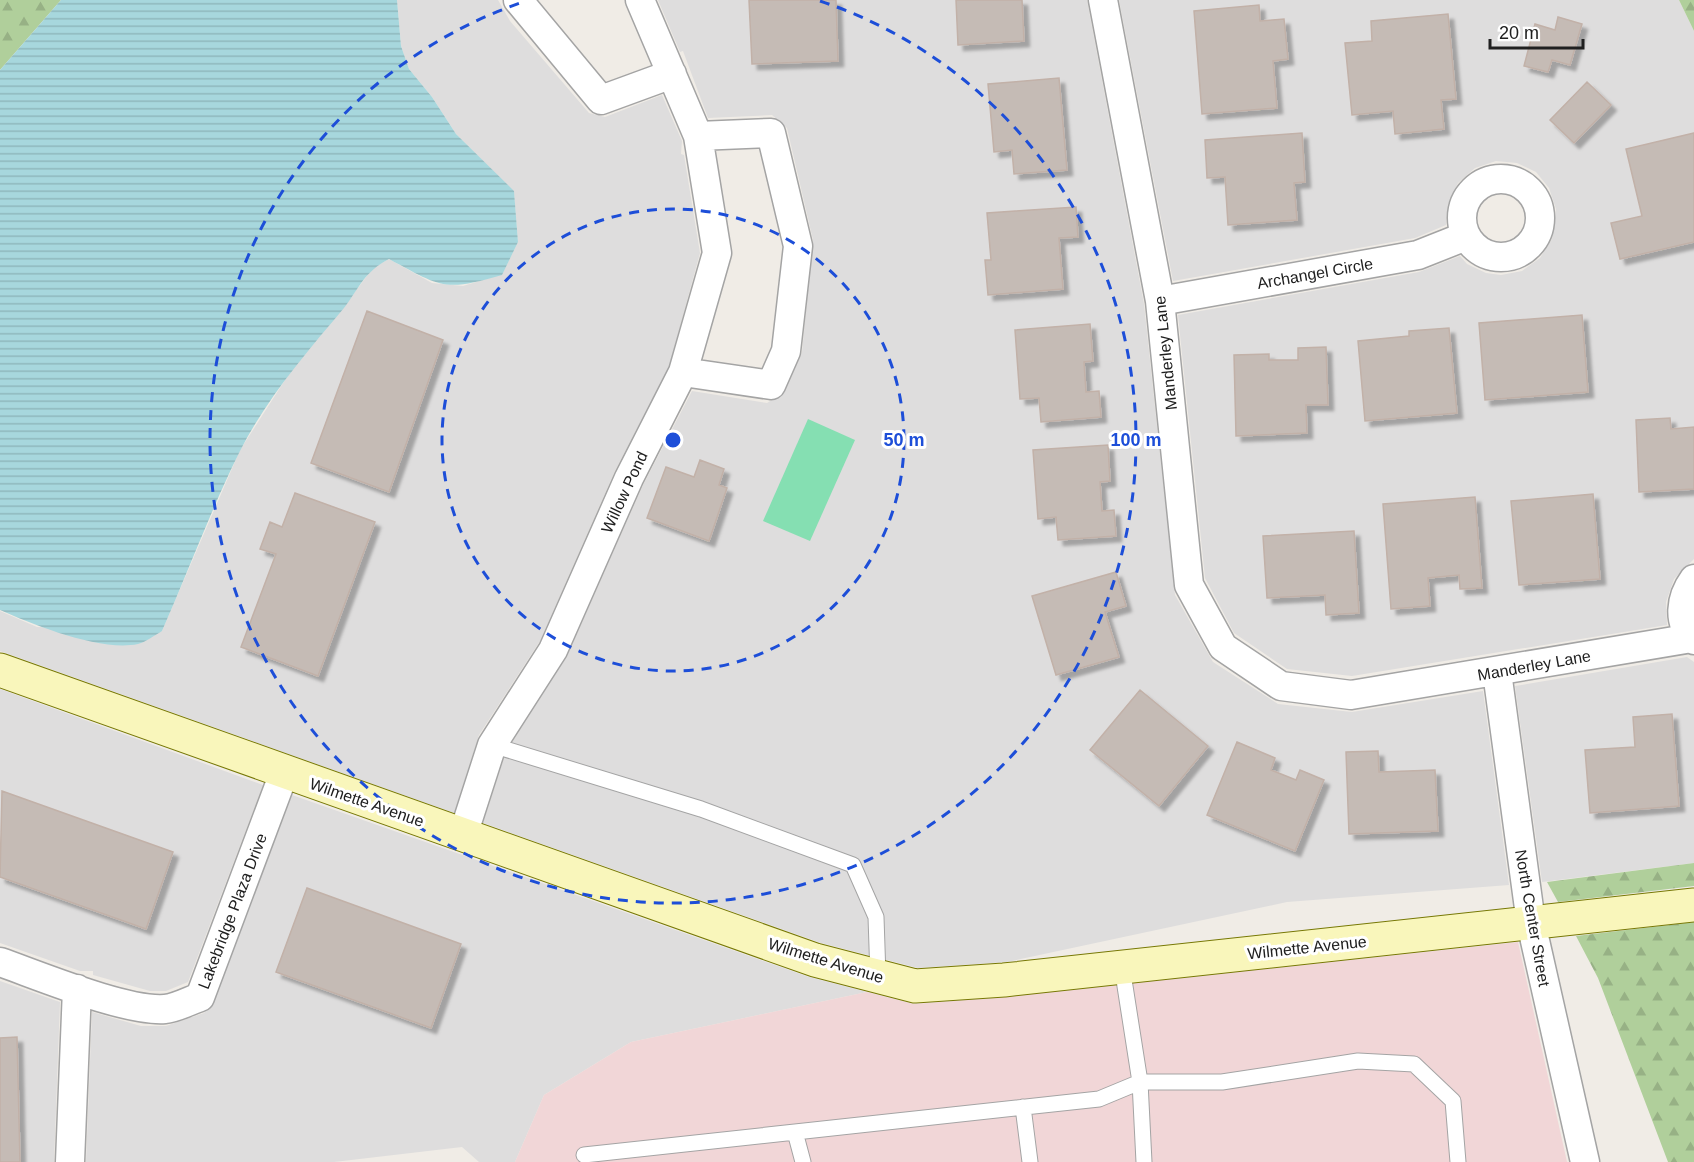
<svg xmlns="http://www.w3.org/2000/svg" width="1694" height="1162" viewBox="0 0 1694 1162" font-family="Helvetica,sans-serif">
<style>
.residential{fill:#dedddd}
.commercial{fill:#f1d6d7}
.forest{fill:url(#forest-firs)}
.pitch{fill:#85dfb2}
.water{fill:url(#water-rules)}
.building{fill:#c5bbb5;stroke:#c2b1a8;stroke-width:1.5;filter:url(#shadow)}
.lines{fill:none;stroke-linecap:round;stroke-linejoin:round}
.lane-casing{stroke:#a4a4a4;stroke-width:17}
.street-casing{stroke:#a4a4a4;stroke-width:31}
.secondary-casing{stroke:#777805;stroke-width:35}
.lane{stroke:#fff;stroke-width:15}
.street{stroke:#fff;stroke-width:28}
.secondary{stroke:#f9f6bb;stroke-width:33}
.ring{fill:none;stroke:#1d4ed8;stroke-width:3;stroke-dasharray:10 8}
.labels{text-anchor:middle;stroke-width:6;stroke-linejoin:round;paint-order:stroke}
.street-label{font-size:16px;fill:#202020;stroke:#fff}
.centre{fill:#1d4ed8;stroke:#fff;stroke-width:3}
.ring-label{font-size:18px;text-anchor:middle;font-weight:bold;fill:#1d4ed8;stroke:#fff;stroke-width:6;stroke-linejoin:round;paint-order:stroke}
</style>
<defs>
<pattern id="forest-firs" width="22" height="20" patternUnits="userSpaceOnUse" patternTransform="scale(1.5)"><rect width="22" height="20" fill="#b0cf9b"/><path d="M5 1l3.5 6h-7zM16 11l3.5 6h-7z" fill="#97b185"/></pattern>
<pattern id="water-rules" width="6" height="5" patternUnits="userSpaceOnUse" patternTransform="scale(1.5)"><rect width="6" height="5" fill="#a7d7dd"/><path d="M0 2.5h6" fill="none" stroke="#8fb8bd"/></pattern>
<filter id="shadow"><feDropShadow dx="5.5" dy="5.5" stdDeviation="1.5" flood-color="#0004"/></filter>
</defs>
<rect width="100%" height="100%" fill="#f0ece6"/>
<!-- residential -->
<path class="residential" d="M397 0H498L510 21 589 113 605 117 662 95 682 141 681 154 684 155 700 253 669 367 615 471 540 641 479 735 454 813 0 651V611L37 627 162 631 240 450 296 363 345 305 373 268 389 259 432 283 463 286 502 274 518 242 514 192 456 134 432 97 409 69 401 46Z
M658 0H1087L1144 304 1175 595 1213 662 1278 704 1352 712 1483 691 1509 885 1287 902 1007 962 918 968 821 943 483 823 506 752 567 656 643 485 692 391 767 403 784 392 802 352 813 240 787 128 772 115 708 118 683 51 680 52Z
M1119 0H1679L1694 31V559L1674 579 1666 602 1667 625 1352 676 1287 669 1234 633 1205 578 1178 315 1419 272 1460 256 1467 264 1486 273 1501 275 1522 271 1540 258 1552 239 1556 209 1549 188 1536 172 1517 163 1496 161 1475 168 1458 183 1448 204 1446 225 1415 238 1173 281Z
M1687 657 1694 662V863L1542 882 1515 686Z
M0 689 263 785 188 982 166 991H150L93 975V971H80L0 943Z
M292 795 809 977 867 992 631 1042 544 1095 515 1162H479L462 1147 334 1162H86L92 1012 141 1026H166L204 1013 214 1002Z
M0 981 60 1002 54 1162H0Z"/>
<!-- commercial -->
<path class="commercial" d="M1518 942 1567 1162H515L544 1095 631 1042 867 992 914 1004 1004 997Z"/>
<!-- forest -->
<path class="forest" d="M0 0H61L0 70Z
M1679 0H1694V31Z
M1694 863V886L1558 902 1547 882Z
M1694 922V1162H1668L1598 978 1576 936Z"/>
<!-- pitch -->
<path class="pitch" d="M808 419 855 440 810 541 763 521Z"/>
<!-- water -->
<path class="water" d="M61 0H397L401 46 409 69 432 97 456 134 514 191 518 242 502 275C444 292 441 287 389 259 364 272 360 287 344 308 306 353 267 398 240 451 212 507 188 572 162 631 155 635 146 642 138 644 101 652 34 625 0 610V70Z"/>
<!-- building -->
<path class="building" d="M749 0H836L838 61 752 64Z
M956 0H1022L1024 41 958 45Z
M1259 5 1260 21 1284 19 1288 59 1273 61 1277 108 1202 114 1194 11Z
M1448 14 1456 99 1441 100 1444 129 1395 134 1393 111 1352 115 1345 43 1372 41 1371 21Z
M1558 17 1582 24 1570 65 1552 60 1548 72 1524 66 1535 24 1555 30Z
M1059 78 1067 170 1014 174 1012 150 994 152 988 84Z
M1587 82 1611 105 1574 143 1550 120Z
M1302 133 1305 182 1294 183 1297 220 1228 225 1225 177 1207 178 1205 140Z
M1694 133V242L1620 259 1611 223 1642 216 1626 149Z
M1076 207 1078 237 1059 238 1063 289 988 295 985 260H991L987 213Z
M367 311 443 340 389 492 311 463Z
M1582 315 1588 392 1485 400 1479 323Z
M1090 324 1093 361 1084 362 1086 392 1099 391 1101 417 1041 422 1039 398 1020 399 1015 330Z
M1449 328 1457 413 1365 421 1358 341 1409 336V331Z
M1326 347 1328 405H1306L1307 433 1236 436 1234 355 1269 354V360H1298V348Z
M1670 418 1671 429 1694 427V489L1639 492 1636 420Z
M1108 445 1110 481 1100 482 1102 511 1114 510 1116 536 1058 540 1056 517 1038 519 1033 450Z
M700 460 724 469 719 485 727 488 709 541 647 518 666 467 694 477Z
M295 493 375 522 318 676 241 647 276 554 260 549 270 522 282 527Z
M1593 494 1600 579 1519 585 1511 501Z
M1475 497 1482 588 1460 589 1459 575 1428 578 1430 606 1391 609 1383 504Z
M1354 531 1359 613 1326 615 1325 595 1267 598 1263 536Z
M1116 572 1126 606 1105 612 1119 657 1056 675 1032 596Z
M1140 690 1208 746 1159 806 1090 750Z
M1672 714 1679 806 1590 813 1585 750 1635 747 1633 717Z
M1237 742 1275 758 1271 770 1296 780 1300 770 1324 780 1295 851 1207 815Z
M1378 751 1379 772 1435 770 1438 831 1349 834 1346 752Z
M2 791 173 852 146 929 0 877Z
M307 888 461 944 431 1028 276 972Z
M17 1037 20 1162H0V1038Z"/>
<g class="lines">
<defs>
<path id="lane" d="M492 745 701 809 853 865 876 917 878 977
M1023 1107 1030 1162
M795 1132 803 1162
M584 1155 1099 1099 1140 1082 1122 967
M1144 1162 1140 1082H1222L1358 1061 1414 1064 1453 1101 1458 1162"/>
<path id="street" d="M518 0 601 100 672 74
M1103 0 1160 301 1189 585 1223 647 1281 686 1351 695 1692 638
M1462 218a39 39 0 1 1 78 0a39 39 0 1 1-78 0Z
M1160 301 1418 255 1466 236
M683 372 771 385 786 351 798 246 771 133 698 136
M1694 579C1680 598 1677 622 1694 640
M1497 672 1531 923 1585 1162
M463 835 492 745 553 650 629 478 683 372 717 253 698 136 640 0
M0 962C40 976 126 1012 165 1009 176 1008 189 1001 200 997L284 773
M70 1162 77 989"/>
<path id="secondary" d="M0 670 815 960 915 986 1004 980 1694 905"/>
</defs>
<!-- lane casing -->
<use href="#lane" class="lane-casing"/>
<!-- street casing -->
<use href="#street" class="street-casing"/>
<!-- secondary casing -->
<use href="#secondary" class="secondary-casing"/>
<!-- lane -->
<use href="#lane" class="lane"/>
<!-- street -->
<use href="#street" class="street"/>
<!-- secondary -->
<use href="#secondary" class="secondary"/>
</g>
<!-- distance rings -->
<g class="ring">
<circle cx="673" cy="440" r="231"/>
<path d="M820 1A463 463 0 1 1 526 1"/>
</g>
<g class="labels">
<!-- street labels -->
<g class="street-label">
<text transform="translate(1315 273) rotate(-10)" y="6">Archangel Circle</text>
<text transform="translate(1165 353) rotate(-96)" y="6">Manderley Lane</text>
<text transform="translate(624 492) rotate(-65)" y="6">Willow Pond</text>
<text transform="translate(1534 665) rotate(-10)" y="6">Manderley Lane</text>
<text transform="translate(367 802) rotate(19)" y="6">Wilmette Avenue</text>
<text transform="translate(232 911) rotate(-69)" y="6">Lakebridge Plaza Drive</text>
<text transform="translate(1533 918) rotate(80)" y="6">North Center Street</text>
<text transform="translate(1307 947) rotate(-6)" y="6">Wilmette Avenue</text>
<text transform="translate(826 960) rotate(17)" y="6">Wilmette Avenue</text>
</g>
</g>
<circle cx="673" cy="440" r="9" class="centre"/>
<g class="ring-label">
<text x="904" y="446">50 m</text>
<text x="1136" y="446">100 m</text>
</g>
<!-- scale -->
<path d="M1490 39v9h93v-9" fill="none" stroke="#202020" stroke-width="3"/>
<text x="1499" y="39" font-size="18" fill="#202020" stroke="#ffffff" stroke-width="4.5" paint-order="stroke">20 m</text>
</svg>
